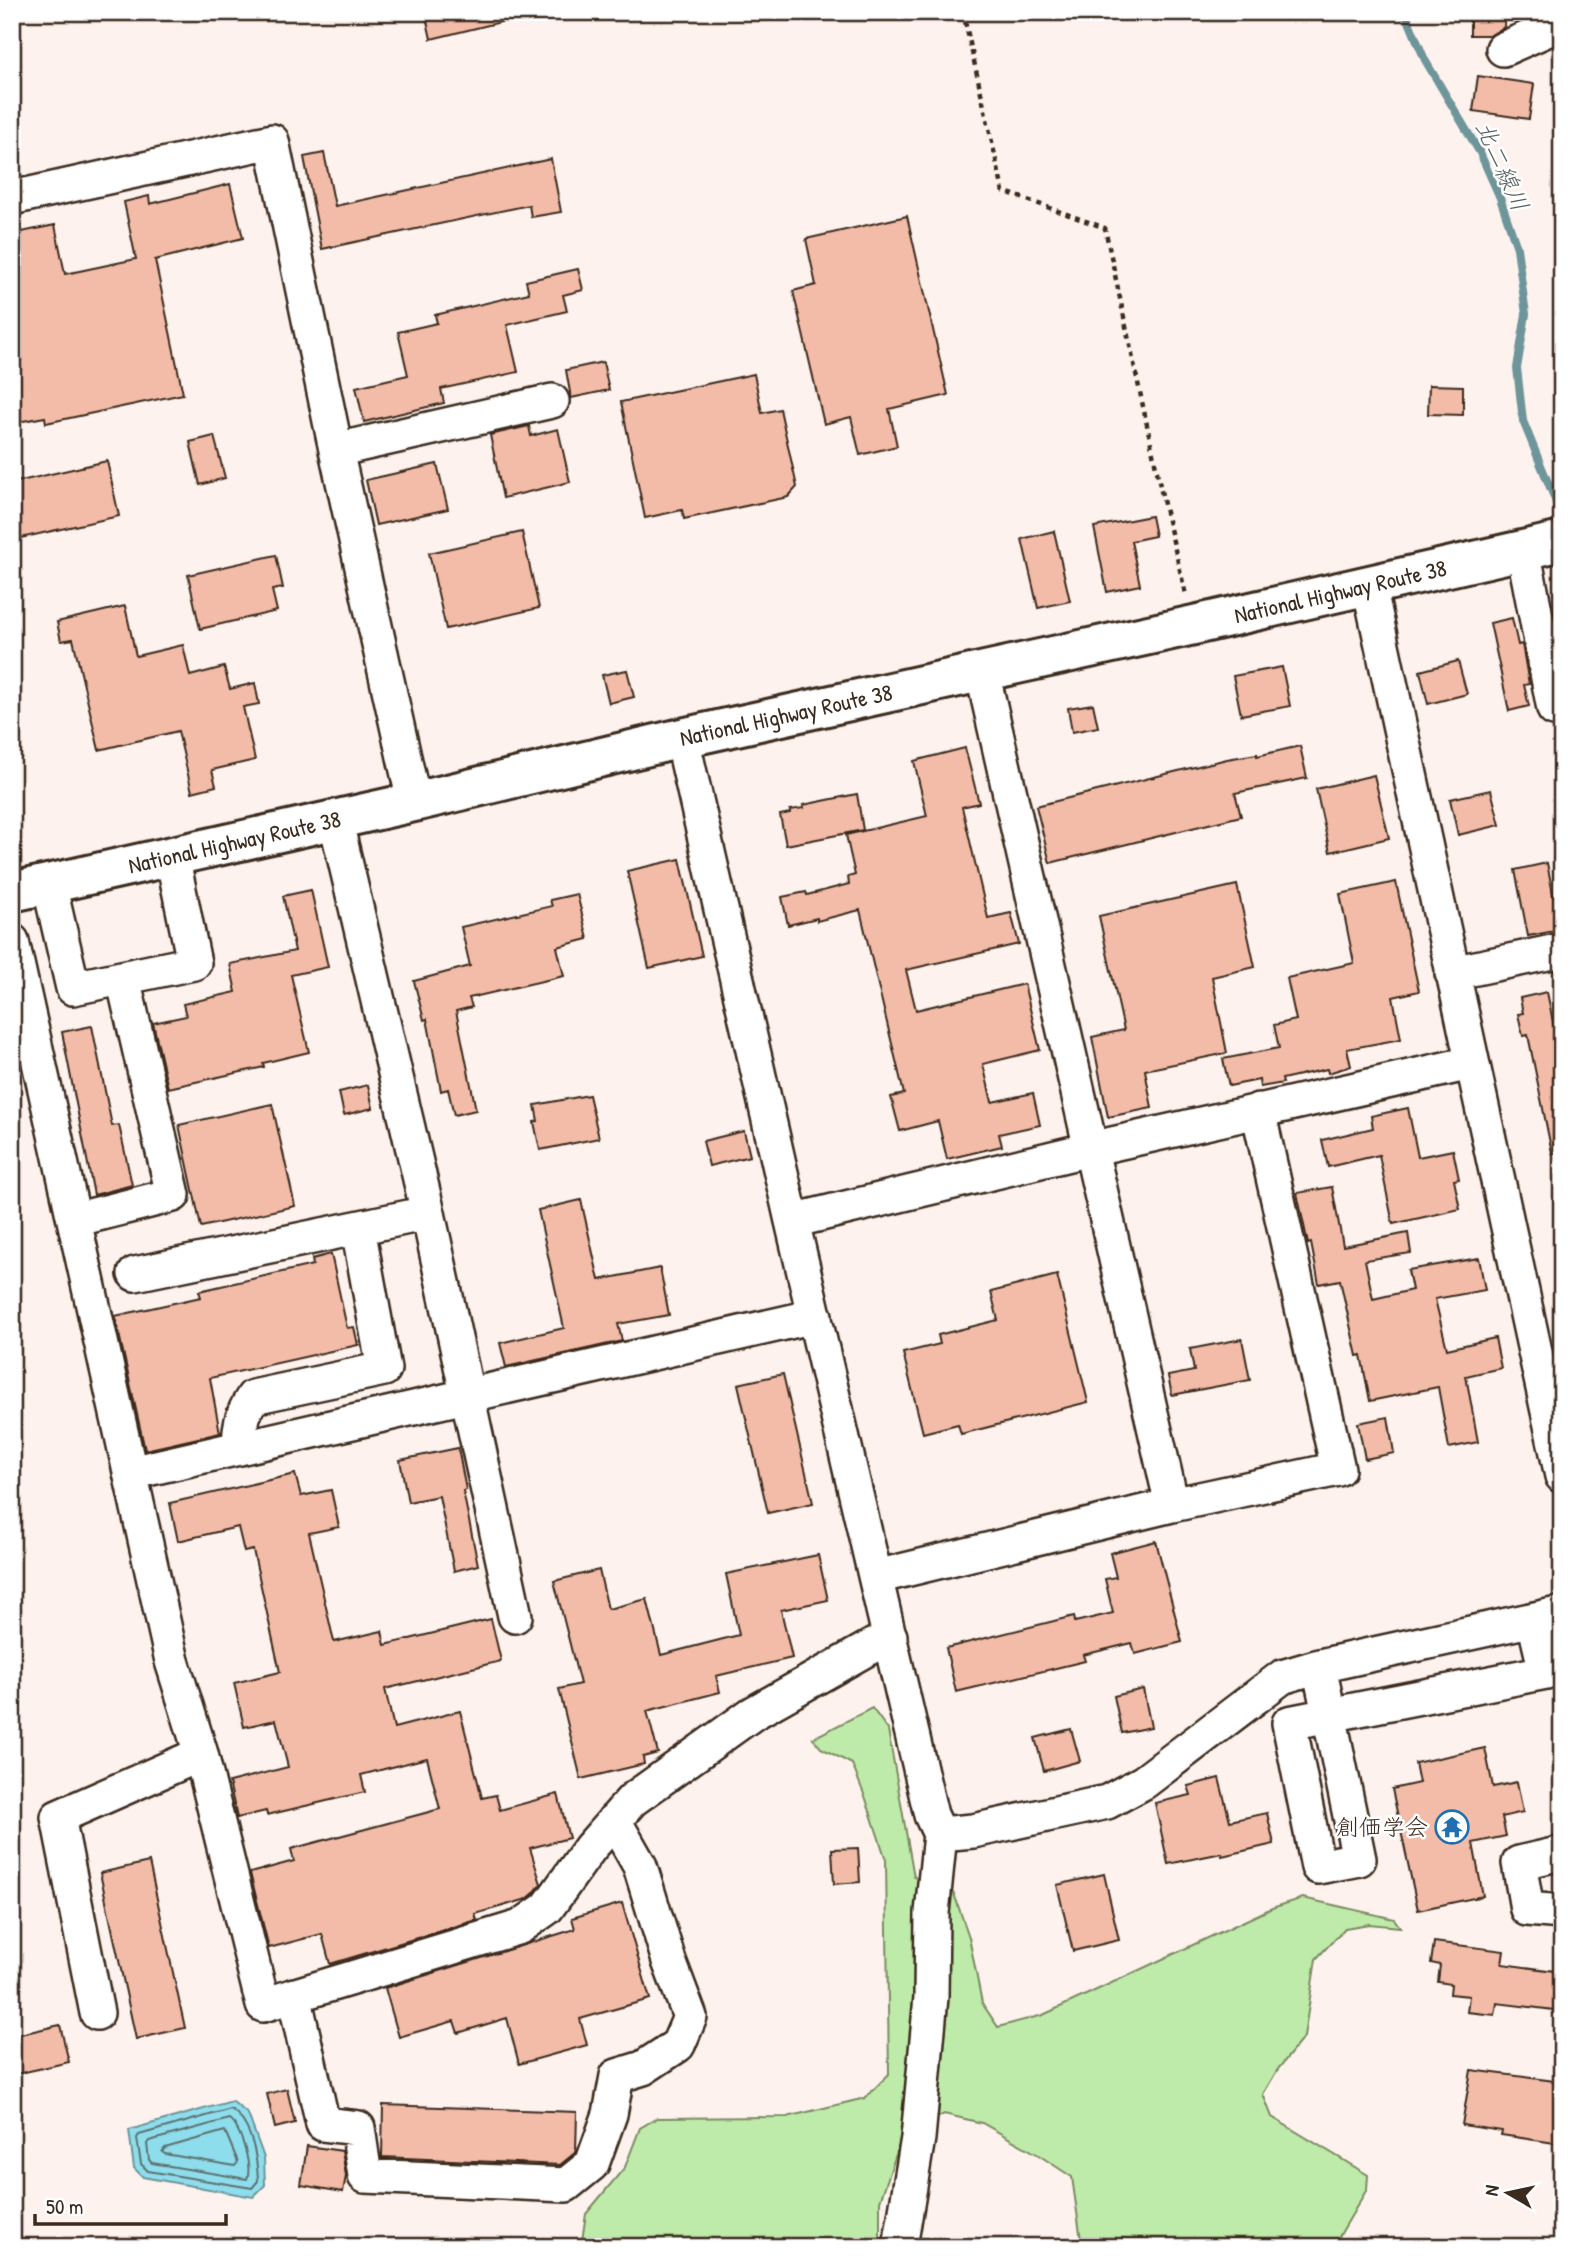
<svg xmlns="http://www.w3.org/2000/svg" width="1574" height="2259" viewBox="0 0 1574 2259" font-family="'Patrick Hand','Klee One',sans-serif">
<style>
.green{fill:#beeba9;stroke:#7c8a64;stroke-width:2}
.water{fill:#8eddec;stroke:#6d959a;stroke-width:2}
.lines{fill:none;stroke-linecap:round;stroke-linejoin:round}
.shore{stroke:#5c7270;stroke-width:2}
.stream{stroke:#6d959a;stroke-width:8}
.building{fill:#f3bca8;stroke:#3b2a1e;stroke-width:2}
.minor-casing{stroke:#3b2a1e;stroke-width:38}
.highway-casing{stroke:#3b2a1e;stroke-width:44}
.path{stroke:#3b2a1e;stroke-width:4.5;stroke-dasharray:5 5;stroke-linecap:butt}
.minor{stroke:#fff;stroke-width:33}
.highway{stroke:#fff;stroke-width:38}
.labels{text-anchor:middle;stroke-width:5;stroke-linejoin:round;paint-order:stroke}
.street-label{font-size:23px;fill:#3b2a1e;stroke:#fff}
.poi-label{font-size:23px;fill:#3b2a1e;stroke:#fff;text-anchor:end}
.water-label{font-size:24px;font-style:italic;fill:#54605c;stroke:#fff}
</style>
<rect width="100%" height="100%" fill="#fdf2ee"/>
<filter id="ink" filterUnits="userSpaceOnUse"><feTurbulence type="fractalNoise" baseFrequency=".0143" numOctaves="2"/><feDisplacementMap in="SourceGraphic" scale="14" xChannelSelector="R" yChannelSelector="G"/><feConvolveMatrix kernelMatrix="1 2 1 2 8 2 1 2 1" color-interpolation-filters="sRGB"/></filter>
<g filter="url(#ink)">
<!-- green -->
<path class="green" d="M872 1708 888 1730 914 1877 954 1894 969 1937 982 2003 998 2027 1043 2015 1272 1908 1303 1898 1394 1919 1400 1927 1369 1924 1345 1928 1316 1959 1304 2037 1278 2069 1263 2094 1272 2117 1368 2175 1367 2189 1333 2247H1082L1072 2177 1037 2154 982 2123 944 2114 902 2137 880 2201V2247H581L586 2214 625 2167 640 2128 657 2118 787 2117 865 2098 889 2074 886 1860 866 1799 852 1764 821 1748 813 1738Z"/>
<!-- water -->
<path class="water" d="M232 2101 248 2114 264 2158 265 2185 253 2197 143 2177 134 2168 129 2130Z"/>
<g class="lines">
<!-- shore -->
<path class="shore" d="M231 2109C252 2124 257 2157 258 2181L252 2188 148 2171 141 2164 137 2138 139 2135Z
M229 2119C241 2128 252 2165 247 2179L152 2163 149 2160 147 2144 149 2141Z
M225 2131 238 2162 235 2166 165 2154 162 2152 165 2148Z"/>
<!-- stream -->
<path class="stream" d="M1405 12 1425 60 1480 153 1500 198 1517 248 1526 314 1517 368 1523 421 1558 507"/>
</g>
<!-- building -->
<path class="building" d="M425 12H508L509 20 431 39Z
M1470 12H1505L1504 27 1491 35H1470Z
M1478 76 1534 84 1529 119 1473 111Z
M324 153 335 206 551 159 561 212 531 217 529 205 322 249 304 157Z
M230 184 243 238 155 260 183 394 46 423 45 417 12 423V234L55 225 65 274 136 259 124 202 149 196 150 204Z
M907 216 948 395 889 409 897 446 860 455 851 417 824 424 793 291 816 285 806 239Z
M578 269 583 290 563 295 567 311 507 325 518 372 441 389 444 403 364 422 356 387 408 375 398 332 437 323 435 315 529 293 526 281Z
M603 362 609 390 571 398 566 370Z
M754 374 762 413 780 409 797 487 788 497 684 519 682 510 645 518 621 402Z
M1429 385 1463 386V415L1428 414Z
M529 426 531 436 558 429 570 482 503 498 490 435Z
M214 436 225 478 200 485 190 442Z
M107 461 119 516 12 540V483Z
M437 464 448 509 376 525 366 480Z
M1151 516 1155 536 1131 541 1140 585 1107 592 1094 527Z
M1054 531 1070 601 1038 608 1022 539Z
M522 532 539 608 446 629 429 553Z
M276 555 283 588 272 590 277 611 200 629 188 575Z
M125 606 136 656 183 645 190 676 224 667 230 689 255 683 259 704 243 707 255 760 212 770 216 786 192 792 178 731 99 750 73 639 61 641 57 622Z
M1512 618 1518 645 1522 644 1529 684 1524 685 1529 706 1509 711 1490 623Z
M1458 661 1467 694 1428 704 1420 671Z
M1282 667 1290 706 1241 715 1233 676Z
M627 670 634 697 609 703 602 675Z
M1093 704 1098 727 1072 732 1068 708Z
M1300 746 1307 778 1235 793 1241 816 1050 863 1036 806 1227 759 1257 754V756Z
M965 748 979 803 962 807 988 918 1011 913 1019 944 906 970 916 1010 1024 984 1040 1050 983 1064 992 1102 1033 1093 1040 1125 999 1134 1002 1146 947 1159 938 1121 900 1131 891 1097 904 1094 860 910 817 921V918L788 925 782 897 806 892 807 895 849 884 848 877 855 875 846 835 927 816 914 761Z
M1374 775 1389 838 1330 852 1316 789Z
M1491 790 1500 825 1458 835 1450 799Z
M857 794 863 830 786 845 780 815 790 813V810L804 808 803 805Z
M680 859 702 956 649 968 627 871Z
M1547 863 1560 930 1528 936 1515 870Z
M1396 882 1419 991 1393 997 1401 1039 1347 1049 1351 1066 1328 1073 1327 1069 1282 1079 1283 1083 1260 1087 1259 1080 1229 1086 1223 1059 1279 1048 1274 1025 1296 1020 1287 978 1354 963 1340 894Z
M1237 885 1255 967 1212 977 1227 1053 1145 1070 1152 1108 1108 1117 1092 1037 1124 1030 1099 916Z
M311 890 328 967 291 975 309 1052 263 1063 264 1067 168 1088 153 1023 186 1016 183 1004 236 992 230 964 295 951 283 896Z
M577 894 588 939 557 947 564 976 469 998 472 1007 456 1011 476 1110 454 1115 448 1089 441 1091 427 1019 424 1020 414 981 470 966 461 927 552 906 550 900Z
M1547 992 1562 1067V1152L1552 1153 1528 1035 1523 1036 1518 1014 1523 1013 1520 998Z
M92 1026 112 1126 119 1125 132 1185 94 1195 62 1032Z
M368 1085 373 1108 344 1115 339 1092Z
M589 1095 599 1138 540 1150 534 1122 538 1121 535 1105Z
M272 1104 295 1206 201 1227 179 1125Z
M1408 1108 1418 1157 1453 1150 1459 1179 1454 1180 1460 1209 1393 1224 1379 1155 1328 1167 1322 1140 1373 1128 1371 1116Z
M744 1131 750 1156 709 1166 703 1141Z
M1332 1187 1343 1246 1408 1233 1411 1253 1365 1260 1373 1299 1412 1290 1408 1270 1479 1258 1485 1290 1435 1299 1447 1349 1495 1338 1501 1368 1466 1376 1478 1442 1449 1448 1438 1387 1370 1401 1361 1355 1357 1356 1340 1280 1319 1284 1311 1243 1308 1244 1297 1193Z
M581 1200 599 1280 660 1268 669 1315 618 1324 622 1341 506 1367 500 1343 564 1328 538 1210Z
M331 1254 347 1328 354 1327 358 1345 210 1378 220 1433 145 1450 115 1316 201 1297 199 1291 313 1265 312 1259Z
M1057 1275 1088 1402 961 1434 958 1424 923 1433 903 1353 940 1344 938 1335 998 1320 991 1292Z
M1242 1339 1250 1380 1172 1395 1168 1376 1194 1371 1190 1349Z
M783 1374 813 1503 768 1513 738 1384Z
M1388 1417 1394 1453 1365 1459 1358 1423Z
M458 1448 466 1490 463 1491 478 1565 454 1571 439 1496 408 1502 400 1460Z
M295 1474 301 1496 331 1490 339 1527 309 1533 334 1642 382 1631 385 1645 491 1619 501 1661 385 1689 394 1728 460 1711 482 1798 496 1795 500 1810 558 1794 569 1838 530 1848 541 1884 533 1894 527 1899 475 1914 477 1920 330 1964 322 1934 269 1948 250 1873 294 1861 291 1849 440 1809 427 1758 361 1775 365 1792 267 1815 266 1811 237 1818 229 1782 288 1767 276 1720 244 1727 234 1683 280 1672 253 1550 244 1552 238 1527 178 1541 170 1503Z
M1156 1541 1182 1642 1135 1654 1132 1643 1083 1655 1085 1661 956 1692 946 1648 1074 1616 1075 1622 1113 1613 1105 1579 1116 1577 1110 1553Z
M818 1555 828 1600 781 1610 792 1658 716 1676 720 1692 647 1711 658 1753 643 1757 644 1764 581 1779 559 1689 580 1684 554 1581 599 1570 608 1609 647 1599 661 1655 739 1635 726 1574Z
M1143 1689 1151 1727 1122 1733 1114 1696Z
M1071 1729 1080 1761 1044 1771 1035 1738Z
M1485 1748 1493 1787 1517 1782 1523 1812 1502 1817 1506 1836 1473 1843 1483 1896 1418 1910 1392 1789 1419 1783 1415 1763Z
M1219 1778 1230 1821 1267 1813 1274 1844 1222 1856V1853L1168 1864 1155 1803 1191 1795 1188 1786Z
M858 1848 860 1882 834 1884 832 1849Z
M149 1862 185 2028 136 2039 100 1873Z
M1104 1874 1119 1940 1073 1951 1057 1885Z
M622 1903 650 1999 580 2019 587 2045 519 2064 507 2018 458 2033 454 2021 399 2037 385 1988 575 1929 572 1918Z
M1434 1942 1504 1951 1502 1964 1562 1972V2011L1497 2003 1495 2015 1467 2012 1469 1996 1450 1994 1451 1984 1438 1982 1440 1965 1431 1963Z
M60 2025 69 2062 12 2075V2036Z
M1471 2070 1562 2082V2144L1501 2135 1502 2131 1462 2125Z
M287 2089 295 2123 275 2128 267 2094Z
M383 2105 577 2112 576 2152 560 2165 382 2157Z
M307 2146 342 2151 346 2176 343 2192 301 2185Z"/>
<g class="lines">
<defs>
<path id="minor" d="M1503 49 1562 23
M12 198 272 141 336 450 414 802
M336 450 552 401
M1523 549 1554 709
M1369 585 1562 1476
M982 671 1172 1505
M682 738 792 1221 931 1815 940 1834 932 1913 931 1997 918 2138 900 2247
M335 818 428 1213 515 1616
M49 884 73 988 194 963 172 855
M12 941 172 1661 201 1754 263 2005 520 1927 547 1908 590 1848 632 1800 752 1714 890 1636
M1452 973 1562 950
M74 1220 173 1195 123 978
M792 1221 1090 1149 1471 1063
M135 1274 428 1213
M240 1448C238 1428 242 1414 253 1397L384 1369 358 1228
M130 1473 815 1316
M876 1577 1172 1505 1338 1469 1258 1110
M1319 1666 1359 1859 1318 1867 1289 1723 1546 1672 1534 1621
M940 1834 973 1831 1107 1802 1144 1782 1282 1677 1319 1666 1562 1613
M1562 1853 1519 1863 1527 1909 1562 1912
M294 1995 323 2124 358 2128 365 2176 566 2185 592 2164 610 2114 617 2076 643 2068 678 2045 690 2017 669 1961 640 1866 614 1820
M97 2013 58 1817 201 1754"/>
<g id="highway">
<path id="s1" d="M12 892 414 802 682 738 1194 625 1562 541"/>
</g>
</defs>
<!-- minor casing -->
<use href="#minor" class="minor-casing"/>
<!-- highway casing -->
<use href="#highway" class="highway-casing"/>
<!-- path -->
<path class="path" d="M963 12 1003 191 1105 228 1163 500 1186 595"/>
<!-- minor -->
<use href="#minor" class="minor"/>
<!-- highway -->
<use href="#highway" class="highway"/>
</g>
</g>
<!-- icons -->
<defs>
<symbol id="temple-ring" viewBox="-11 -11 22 22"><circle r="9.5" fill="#fff" stroke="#1f6fb2" stroke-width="1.5"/><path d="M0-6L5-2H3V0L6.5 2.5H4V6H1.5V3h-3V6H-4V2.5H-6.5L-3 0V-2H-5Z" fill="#1f6fb2"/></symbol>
</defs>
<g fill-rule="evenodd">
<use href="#temple-ring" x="1433" y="1808" width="38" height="38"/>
</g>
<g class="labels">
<!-- street labels -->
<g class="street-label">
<text dy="8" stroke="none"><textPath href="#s1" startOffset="1362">National Highway Route 38</textPath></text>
<text dy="8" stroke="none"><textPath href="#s1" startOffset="794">National Highway Route 38</textPath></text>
<text dy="8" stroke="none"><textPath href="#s1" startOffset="228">National Highway Route 38</textPath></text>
</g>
<!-- poi labels -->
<g class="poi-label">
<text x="1428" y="1835">創価学会</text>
</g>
<!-- water labels -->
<g class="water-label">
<text transform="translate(1502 166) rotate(66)" y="8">北二線川</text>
</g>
</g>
<!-- margin -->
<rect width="1574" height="2259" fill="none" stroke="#fff" stroke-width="42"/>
<rect x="21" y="21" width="1532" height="2217" fill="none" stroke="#3b2a1e" stroke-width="2.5" filter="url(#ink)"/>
<!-- north arrow -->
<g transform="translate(1508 2193) rotate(279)" stroke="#ffffff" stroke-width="5" paint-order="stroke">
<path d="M0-5L12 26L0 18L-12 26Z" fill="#3b2a1e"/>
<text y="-10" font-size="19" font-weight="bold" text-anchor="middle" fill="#3b2a1e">N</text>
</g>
<!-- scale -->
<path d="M35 2214v10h191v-10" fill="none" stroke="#3b2a1e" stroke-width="3.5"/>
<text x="46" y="2214" font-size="21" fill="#3b2a1e" stroke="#ffffff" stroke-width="5" paint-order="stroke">50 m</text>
</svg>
